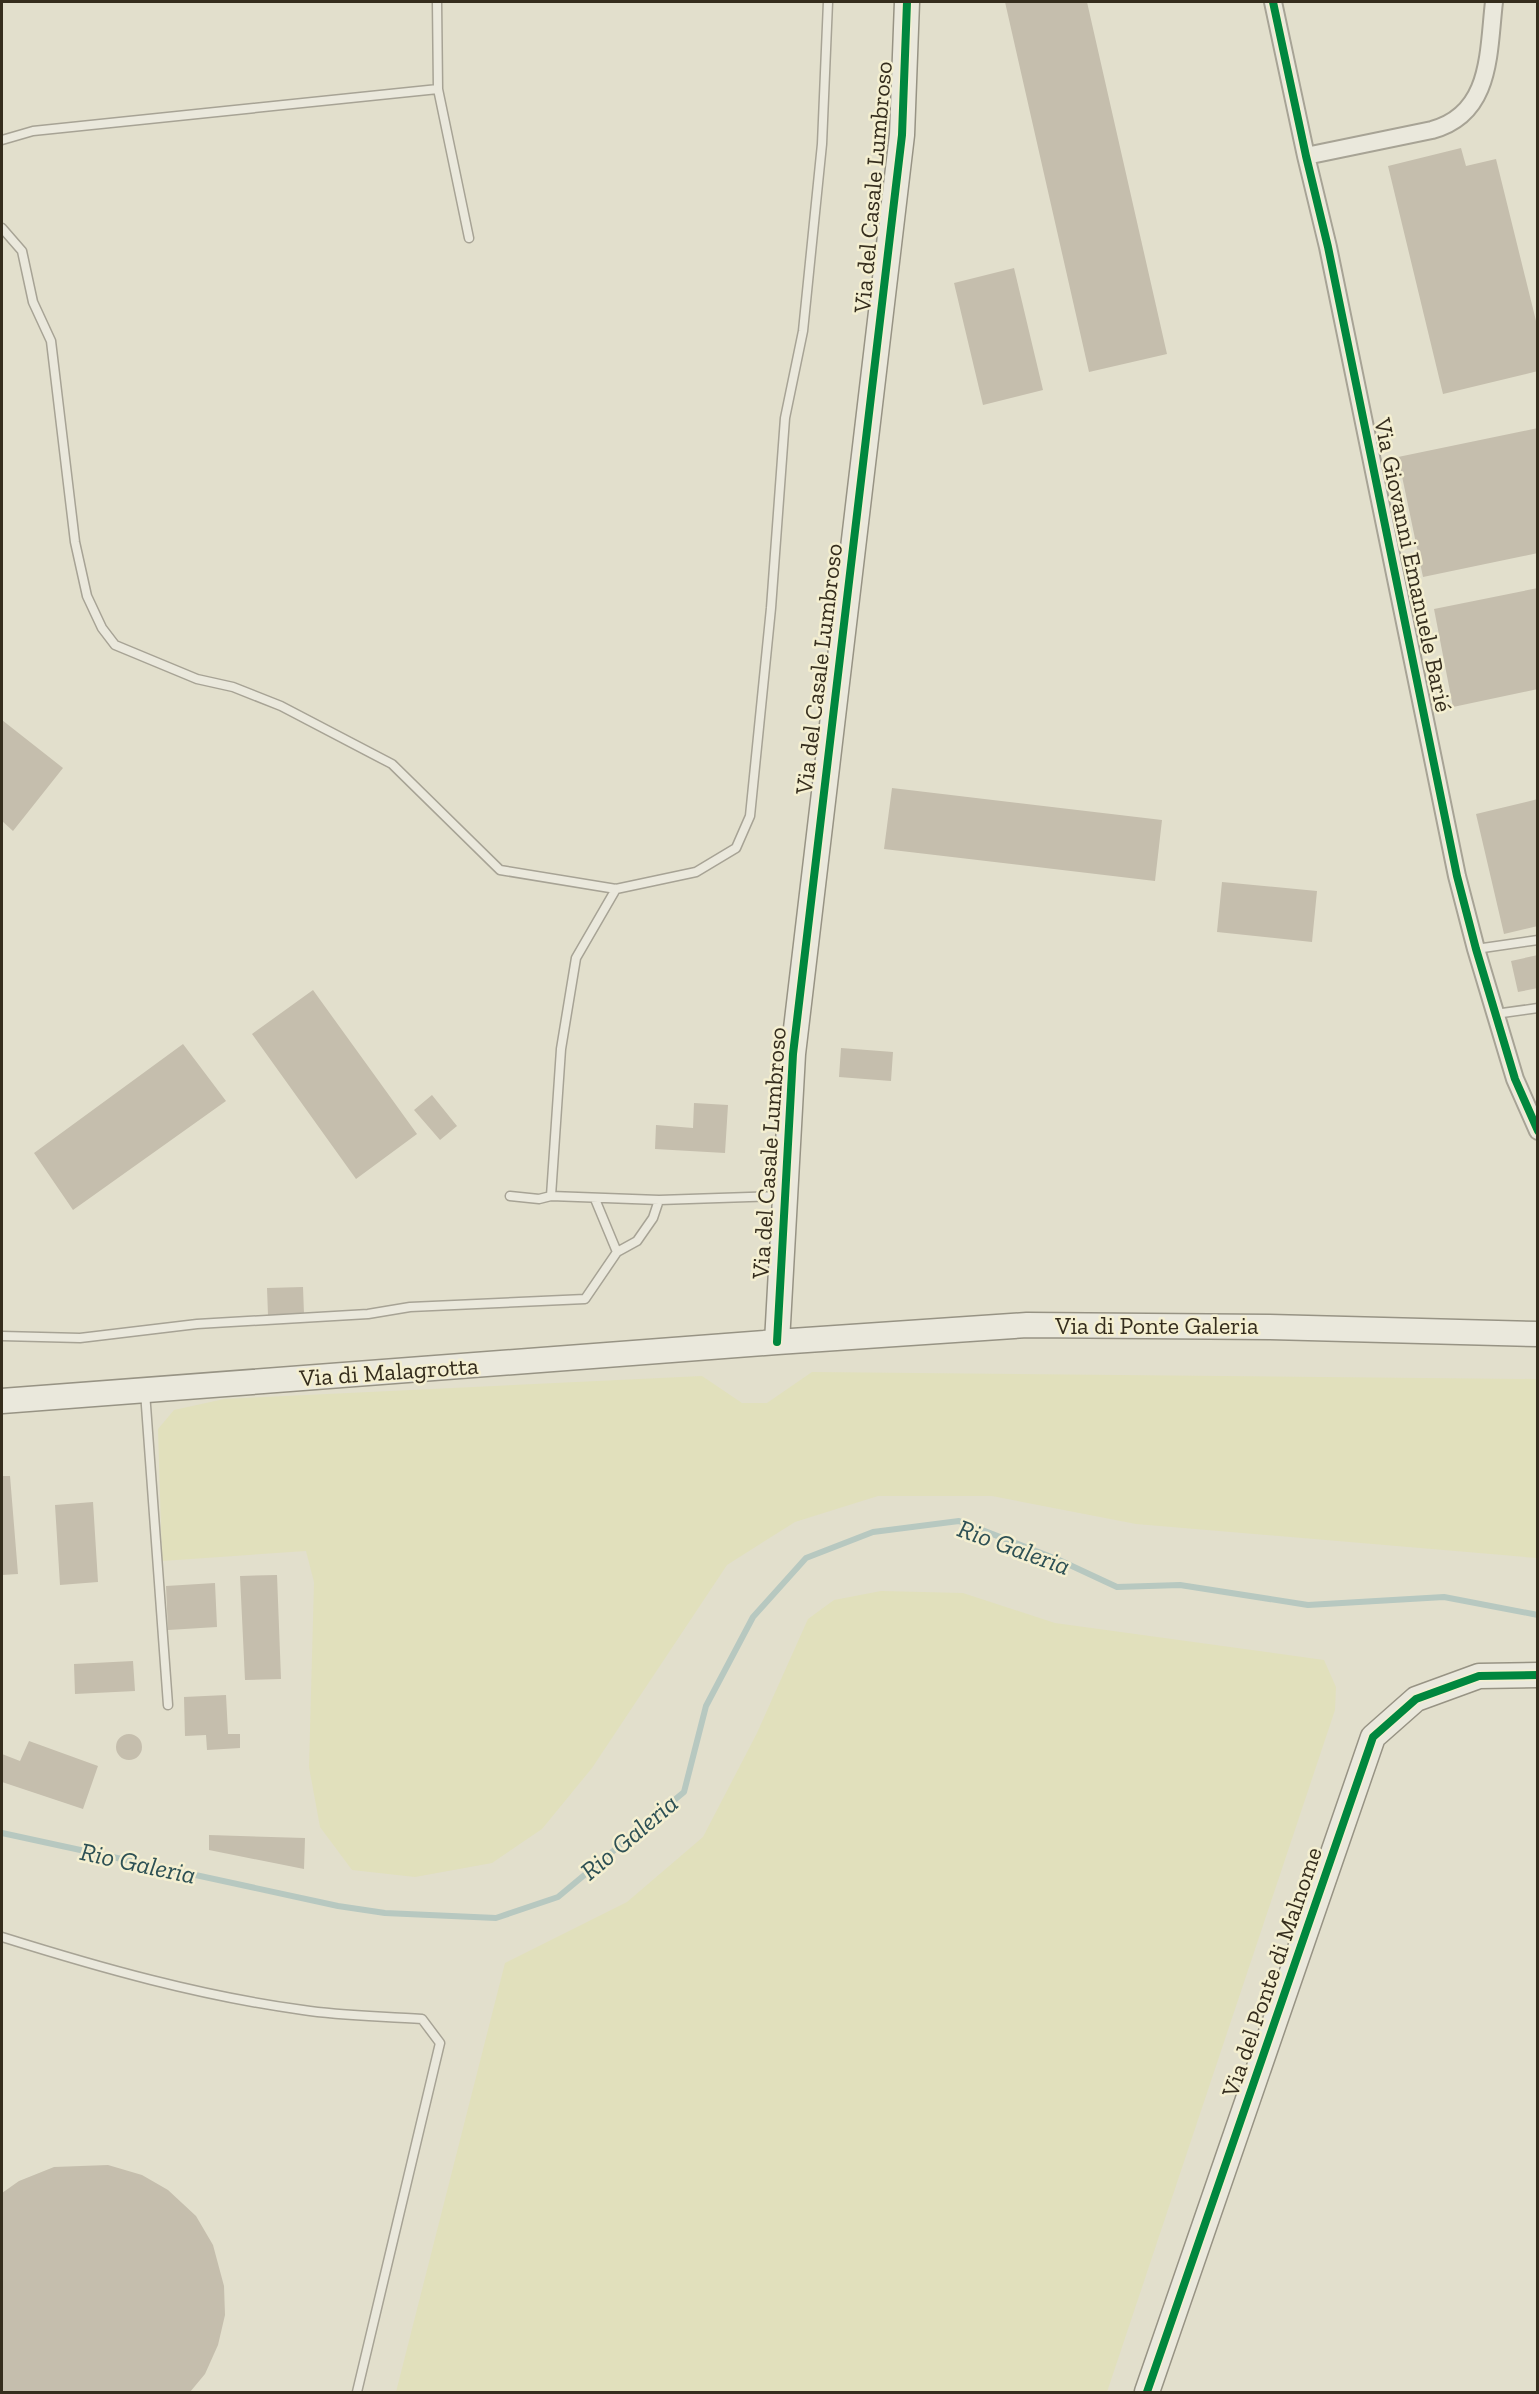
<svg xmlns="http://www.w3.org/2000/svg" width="1539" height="2394" viewBox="0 0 1539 2394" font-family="'Zilla Slab',serif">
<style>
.farmland{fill:#e1e0bc}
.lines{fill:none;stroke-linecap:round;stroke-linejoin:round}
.stream{stroke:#b7c8c0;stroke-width:6}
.building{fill:#c5bead}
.lane-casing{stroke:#a7a395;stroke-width:11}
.street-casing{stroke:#a7a395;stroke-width:20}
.secondary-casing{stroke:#979384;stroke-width:27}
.lane{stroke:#eae8dc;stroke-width:8}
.street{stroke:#eae8dc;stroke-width:16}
.secondary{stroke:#eae8dc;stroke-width:24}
.cycleway-casing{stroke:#f4efd1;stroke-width:11}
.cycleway{stroke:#00873e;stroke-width:8}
.labels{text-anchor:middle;stroke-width:5;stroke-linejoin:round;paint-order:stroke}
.street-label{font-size:24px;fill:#352d1d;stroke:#f4efd1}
.water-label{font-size:26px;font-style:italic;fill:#2d5054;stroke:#f4efd1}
</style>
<rect width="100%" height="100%" fill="#e2dfcc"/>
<!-- farmland -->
<path class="farmland" d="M812 1372 1537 1379V1558L1136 1524 992 1496H878L795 1522 727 1565 592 1768 542 1829 492 1863 415 1877 352 1870 320 1827 309 1767 314 1582 306 1551 162 1561 158 1429 174 1410 224 1399 702 1376 742 1403H767Z
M881 1591 963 1593 1055 1623 1324 1660 1336 1687 1335 1710 1107 2392H396L505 1963 627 1902 703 1837 757 1733 808 1619 834 1600Z"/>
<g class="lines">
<!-- stream -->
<path class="stream" d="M2 1833 338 1906 385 1913 496 1918 558 1897 684 1792 706 1706 753 1617 806 1558 873 1532 959 1521 1059 1560 1117 1587 1180 1585 1308 1605 1444 1597 1538 1615"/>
</g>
<!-- building -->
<path class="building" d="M1005 2H1087L1167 354 1089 372Z
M1461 148 1466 166 1496 159 1538 329V371L1443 394 1388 166Z
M1014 268 1043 390 983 405 954 283Z
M1538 428V553L1423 577 1398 457Z
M1538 588V689L1453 707 1434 609Z
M2 720 63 768 13 831 2 821Z
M892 788 1162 820 1155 881 884 849Z
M1538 799V926L1504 934 1476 814Z
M1222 882 1317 891 1312 942 1217 932Z
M1538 955V988L1518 992 1511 961Z
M313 990 417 1134 356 1179 252 1034Z
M183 1044 226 1101 73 1210 34 1153Z
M841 1048 893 1052 891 1081 839 1077Z
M432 1095 457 1126 440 1140 414 1110Z
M694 1103 728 1105 725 1153 655 1149 656 1125 693 1128Z
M303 1287 304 1314 268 1315 267 1288Z
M2 1476H10L18 1574 2 1575Z
M93 1502 98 1582 60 1585 55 1505Z
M277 1575 281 1679 245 1680 240 1576Z
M215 1583 217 1627 168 1630 166 1586Z
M133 1661 135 1691 75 1694 74 1664Z
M226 1695 228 1734H240V1748L207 1750 206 1735 185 1736 184 1697Z
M116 1747a13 13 0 1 1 26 0a13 13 0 1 1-26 0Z
M29 1741 98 1766 83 1809 2 1782V1754L20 1761Z
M209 1835 305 1838 304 1869 209 1850Z
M108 2165 142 2175 168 2190 196 2216 213 2245 224 2286 225 2315 218 2345 205 2374 190 2392H2V2193L19 2181 54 2167Z"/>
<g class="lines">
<defs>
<path id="lane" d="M437 2 438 89 469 238
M2 140 33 131 438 89
M2 228 22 251 33 302 51 341 75 542 87 596 102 628 115 645 197 679 233 687 281 706 392 764 500 870 616 889 696 872 736 848 750 816 771 608 785 418 803 331 822 144 828 2
M1476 949 1538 940
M1495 1014 1538 1008
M510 1196 539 1199 551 1196 659 1200 782 1196
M551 1196 561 1049 576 958 616 889
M595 1199 617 1252
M2 1336 80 1338 197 1324 368 1314 410 1307 585 1299 617 1252 637 1241 653 1218 659 1200
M145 1392 168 1705
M2 1937C101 1968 200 1996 303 2010 342 2016 383 2016 422 2019L440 2043 357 2392"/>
<path id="street" d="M1273 2 1306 156 1328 247 1457 876 1476 949 1515 1079 1538 1131
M1306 156 1432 130C1492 114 1488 52 1494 2"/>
<path id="secondary" d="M777 1342 793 1054 902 135 907 2
M2 1401 777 1342 1027 1325 1269 1327 1538 1334
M1147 2392 1373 1737 1416 1699 1479 1676 1538 1675"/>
</defs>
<!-- lane casing -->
<use href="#lane" class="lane-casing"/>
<!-- street casing -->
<use href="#street" class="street-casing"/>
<!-- secondary casing -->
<use href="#secondary" class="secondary-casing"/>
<!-- lane -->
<use href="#lane" class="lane"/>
<!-- street -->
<use href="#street" class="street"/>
<!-- secondary -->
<use href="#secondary" class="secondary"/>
<defs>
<path id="cycleway" d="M1273 2 1306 156 1328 247 1457 876 1476 949 1515 1079 1538 1131
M777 1342 793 1054 902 135 907 2
M1147 2392 1373 1737 1416 1699 1479 1676 1538 1675"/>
</defs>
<!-- cycleway casing -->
<use href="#cycleway" class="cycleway-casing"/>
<!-- cycleway -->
<use href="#cycleway" class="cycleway"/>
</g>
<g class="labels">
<!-- street labels -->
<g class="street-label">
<text transform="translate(873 187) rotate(-85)" y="8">Via del Casale Lumbroso</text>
<text transform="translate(1413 565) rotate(78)" y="8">Via Giovanni Emanuele Barié</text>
<text transform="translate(819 669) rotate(-83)" y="8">Via del Casale Lumbroso</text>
<text transform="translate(769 1153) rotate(-86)" y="8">Via del Casale Lumbroso</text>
<text x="1157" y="1334">Via di Ponte Galeria</text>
<text transform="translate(389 1372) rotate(-4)" y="8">Via di Malagrotta</text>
<text transform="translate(1272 1972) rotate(-71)" y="8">Via del Ponte di Malnome</text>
</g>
<!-- water labels -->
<g class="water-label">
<text transform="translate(1014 1547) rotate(20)" y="9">Rio Galeria</text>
<text transform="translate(629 1837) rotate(-40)" y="9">Rio Galeria</text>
<text transform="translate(138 1863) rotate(12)" y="9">Rio Galeria</text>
</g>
</g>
<!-- border -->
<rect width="1539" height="2394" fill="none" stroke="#352d1d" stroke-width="6"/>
</svg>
